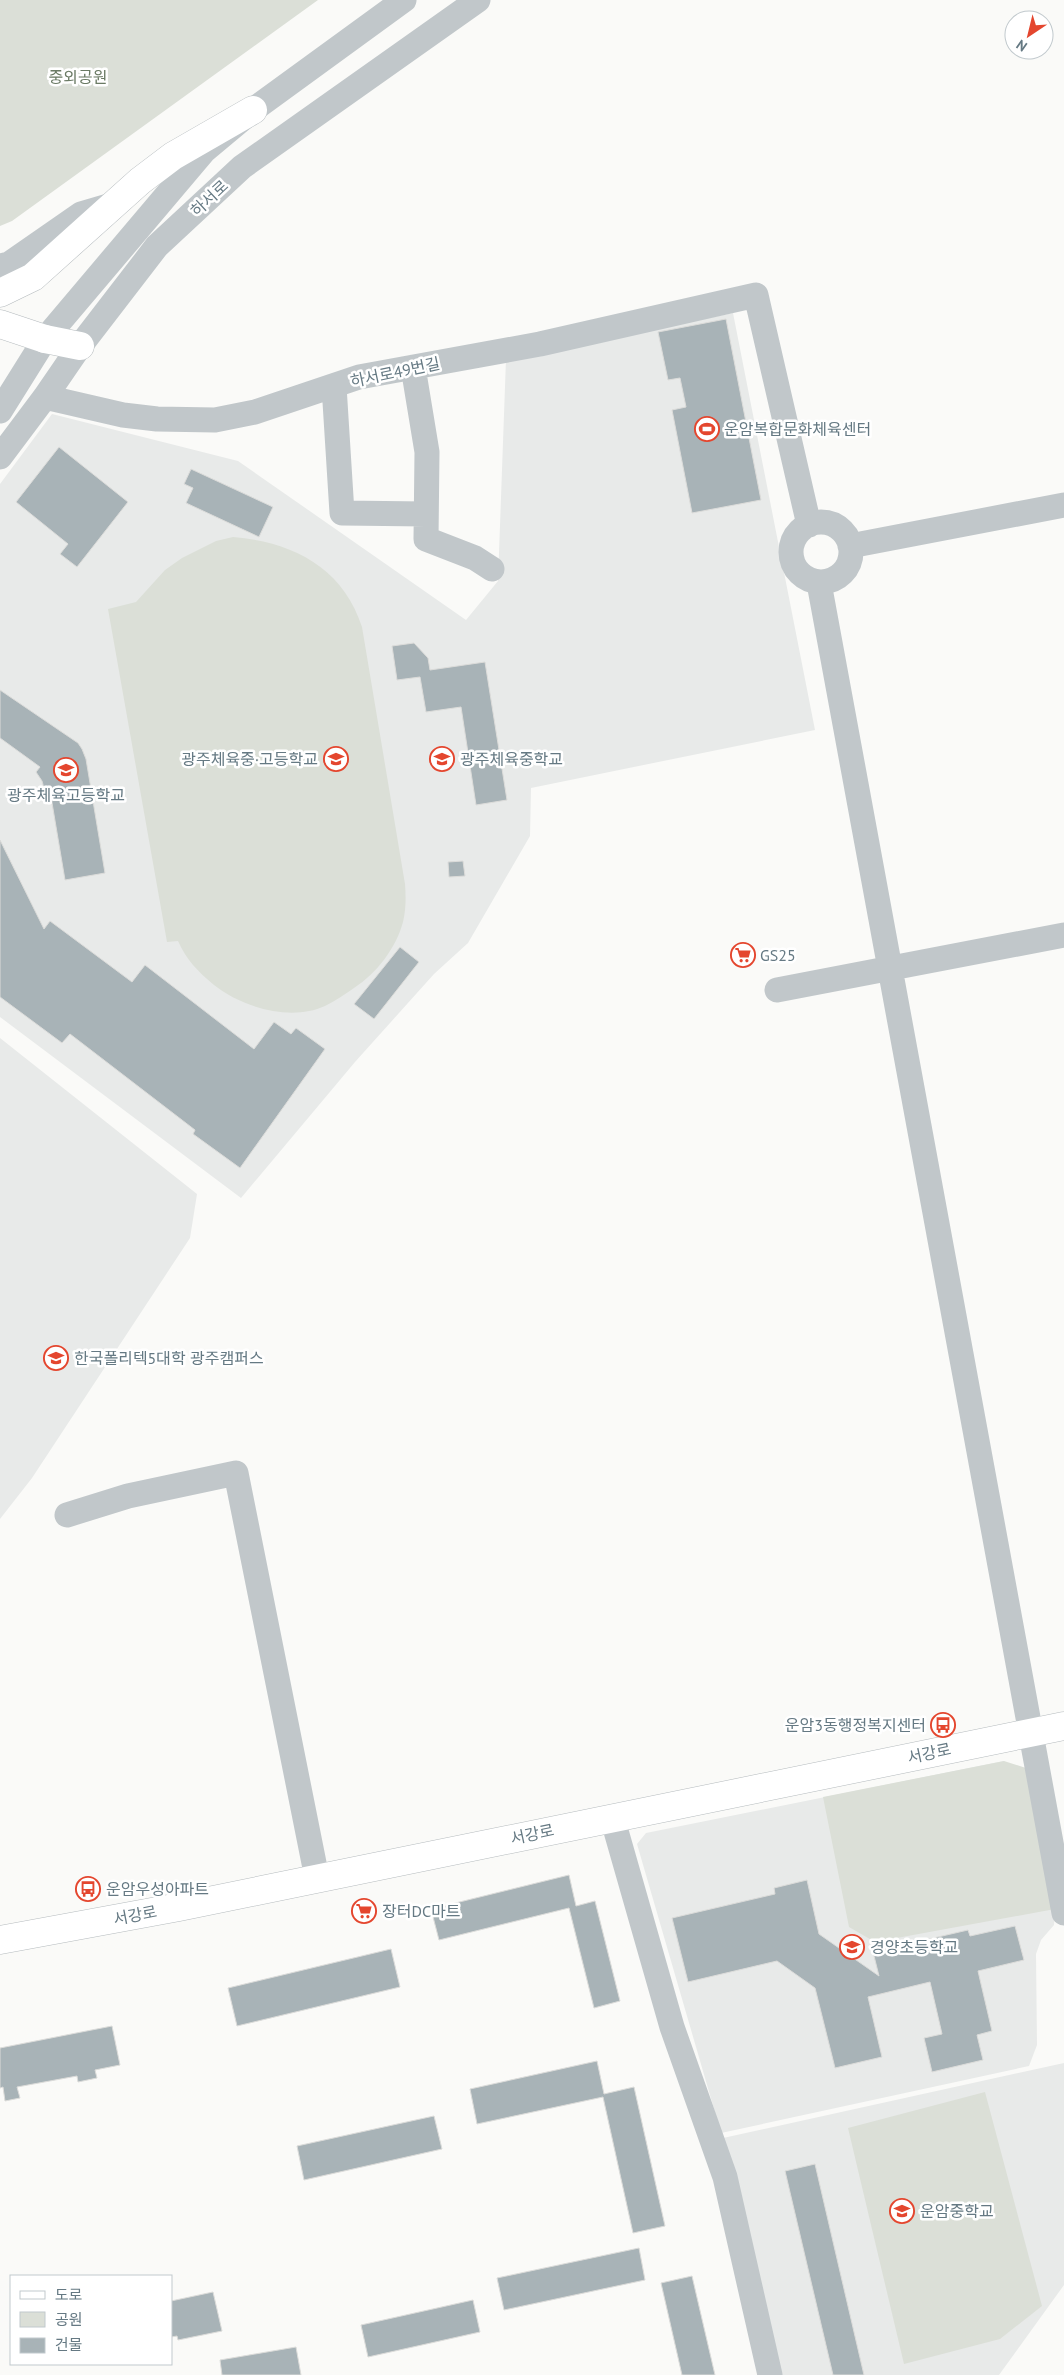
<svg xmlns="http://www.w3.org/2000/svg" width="1064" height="2375" viewBox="0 0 1064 2375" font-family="'PT Sans','Noto Sans KR',sans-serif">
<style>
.built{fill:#e8eae9}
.green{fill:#dbdfd7}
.building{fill:#a8b3b7;stroke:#dcdcda}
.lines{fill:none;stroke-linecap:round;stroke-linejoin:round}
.major-casing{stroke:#b5bbbe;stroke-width:29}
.highway-casing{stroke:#b4babd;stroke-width:29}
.minor{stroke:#c1c7ca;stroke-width:25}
.major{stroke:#fff;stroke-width:28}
.highway{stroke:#fff;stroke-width:28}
.labels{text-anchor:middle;stroke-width:5;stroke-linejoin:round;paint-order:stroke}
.park-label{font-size:16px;fill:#6a7a64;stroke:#fff}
.street-label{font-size:16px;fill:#657983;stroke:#fff}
.poi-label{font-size:16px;fill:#657983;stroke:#fff;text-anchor:start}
</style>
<rect width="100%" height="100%" fill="#fafaf8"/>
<!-- built -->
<path class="built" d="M733 313 815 730 531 788 530 836 468 943 434 974 355 1062 241 1198 0 1017V484L52 414 238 461 466 620 498 581 506 359Z
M0 1038 197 1194 190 1238 32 1478 0 1519Z
M1004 1761 1055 1909 1054 1925 1041 1940 1036 1954 1037 2045 1029 2066 721 2133 637 1844 646 1833Z
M1064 2063V2285L999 2375H780L723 2138Z"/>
<!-- green -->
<path class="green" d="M0 0H318L12 221 0 226Z
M233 537C292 542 343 567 362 627L405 884C406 897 406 909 403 922 396 948 377 973 354 988 345 994 335 1001 325 1006 290 1022 242 1007 214 985 198 972 186 959 178 941L167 942 108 609 136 602 165 570 182 558 216 541Z
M1004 1761 1029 1769 1055 1909 875 1942 849 1927 823 1797Z
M985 2092 1042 2306 1000 2339 904 2364 848 2128Z"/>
<!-- building -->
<path class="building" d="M726 319 761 500 692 513 672 410 686 407 680 378 668 380 658 332Z
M59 447 128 502 77 567 60 554 68 544 16 502Z
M191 469 273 507 259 537 186 503 193 488 184 484Z
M414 643 428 658 430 670 485 662 507 800 476 805 461 707 426 712 420 677 397 680 392 646Z
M0 690 78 743 82 749 86 759 105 873 65 880 50 791 45 792 42 781 36 772 40 767 0 738Z
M0 840 44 929 50 921 132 982 145 965 254 1049 274 1022 291 1034 296 1028 325 1049 240 1168 193 1134 195 1130 70 1034 62 1043 0 997Z
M463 861 465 876 449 877 448 862Z
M400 947 419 962 374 1019 354 1004Z
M569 1875 576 1906 595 1901 620 2001 594 2008 569 1908 439 1940 431 1909Z
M807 1880 819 1934 879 1976 873 1952 968 1930 970 1936 1015 1926 1024 1960 978 1971 992 2031 977 2035 983 2060 932 2072 924 2038 942 2034 930 1982 868 1997 882 2057 835 2068 815 1988 777 1961 688 1982 672 1918 775 1894 774 1888Z
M391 1949 400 1987 237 2026 228 1988Z
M112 2026 120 2065 95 2070 97 2078 78 2082 77 2076 17 2087 20 2098 5 2101 3 2087 0 2088V2048Z
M597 2061 604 2094 634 2087 665 2226 633 2233 603 2097 477 2124 470 2089Z
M434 2116 442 2149 304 2180 297 2146Z
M815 2164 864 2375H833L785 2171Z
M639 2248 645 2280 504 2310 497 2278Z
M692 2276 715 2375H682L661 2283Z
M213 2292 222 2331 178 2340 177 2336 171 2337V2301Z
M473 2300 480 2332 368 2357 361 2325Z
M296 2347 301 2375H222L220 2360Z"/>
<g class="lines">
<defs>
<path id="major" d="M45 339 80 346
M0 1940 179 1907 1064 1726"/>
<path id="highway" d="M0 293 33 277 140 181 173 156 253 110
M0 324 45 339"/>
</defs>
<!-- major casing -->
<use href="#major" class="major-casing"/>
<!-- highway casing -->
<use href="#highway" class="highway-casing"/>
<!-- minor -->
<path class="minor" d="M0 266 9 264 81 214 115 204
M413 367 427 452 426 539 475 558 492 569
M334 386 342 513 426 514
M45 397 123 415 157 419 215 420 255 412 359 377 540 344 756 295 809 525
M0 411 45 339 204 151 253 110 404 0
M0 457 45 397 80 346 157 246 242 167 478 0
M791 552a30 30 0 1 1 60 0a30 30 0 1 1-60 0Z
M850 546 1064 505
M819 583 1064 1913
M777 990 1064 935
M67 1515 128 1496 236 1473 317 1878
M612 1817 672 2027 725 2177 770 2375"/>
<!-- major -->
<use href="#major" class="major"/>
<!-- highway -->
<use href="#highway" class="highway"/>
</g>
<!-- icons -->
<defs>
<symbol id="stadium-ring" viewBox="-11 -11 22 22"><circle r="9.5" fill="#fff" stroke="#e4462e" stroke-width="1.5"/><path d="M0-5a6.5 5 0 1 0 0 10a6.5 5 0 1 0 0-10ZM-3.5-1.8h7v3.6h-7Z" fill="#e4462e"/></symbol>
<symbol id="school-ring" viewBox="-11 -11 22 22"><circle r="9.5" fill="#fff" stroke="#e4462e" stroke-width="1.5"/><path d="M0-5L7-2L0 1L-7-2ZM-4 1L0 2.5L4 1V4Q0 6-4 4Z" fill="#e4462e"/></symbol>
<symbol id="supermarket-ring" viewBox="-11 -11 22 22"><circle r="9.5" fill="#fff" stroke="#e4462e" stroke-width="1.5"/><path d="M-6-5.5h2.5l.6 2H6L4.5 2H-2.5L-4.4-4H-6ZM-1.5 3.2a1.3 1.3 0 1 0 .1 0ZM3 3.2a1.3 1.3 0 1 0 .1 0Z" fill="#e4462e"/></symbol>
<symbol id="university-ring" viewBox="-11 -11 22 22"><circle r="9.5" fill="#fff" stroke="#e4462e" stroke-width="1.5"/><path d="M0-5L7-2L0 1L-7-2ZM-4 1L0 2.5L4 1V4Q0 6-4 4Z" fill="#e4462e"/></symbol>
<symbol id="bus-ring" viewBox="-11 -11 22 22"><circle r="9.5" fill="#fff" stroke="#e4462e" stroke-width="1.5"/><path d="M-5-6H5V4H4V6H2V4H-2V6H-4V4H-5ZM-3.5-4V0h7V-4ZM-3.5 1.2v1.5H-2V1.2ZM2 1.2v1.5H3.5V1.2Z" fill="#e4462e"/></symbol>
</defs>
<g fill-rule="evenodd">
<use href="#stadium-ring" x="693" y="415" width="28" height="28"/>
<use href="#school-ring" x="322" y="745" width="28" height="28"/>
<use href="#school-ring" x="428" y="745" width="28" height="28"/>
<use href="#school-ring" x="52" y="756" width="28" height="28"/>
<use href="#supermarket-ring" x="729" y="941" width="28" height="28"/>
<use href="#university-ring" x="42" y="1344" width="28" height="28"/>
<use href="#bus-ring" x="929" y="1711" width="28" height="28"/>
<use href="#bus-ring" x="74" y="1875" width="28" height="28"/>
<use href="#supermarket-ring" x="350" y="1897" width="28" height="28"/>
<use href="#school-ring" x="838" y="1933" width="28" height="28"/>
<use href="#school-ring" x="888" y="2197" width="28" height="28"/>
</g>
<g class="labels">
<!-- park labels -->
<g class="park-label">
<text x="78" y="83">중외공원</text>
</g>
<!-- street labels -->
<g class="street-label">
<text transform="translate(209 198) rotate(-43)" y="6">하서로</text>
<text transform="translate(395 372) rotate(-12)" y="6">하서로49번길</text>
<text transform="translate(929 1753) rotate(-12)" y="6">서강로</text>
<text transform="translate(532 1834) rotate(-12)" y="6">서강로</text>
<text transform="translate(135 1915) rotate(-11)" y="6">서강로</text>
</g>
<!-- poi labels -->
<g class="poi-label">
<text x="724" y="435">운암복합문화체육센터</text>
<text x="318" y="765" text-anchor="end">광주체육중·고등학교</text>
<text x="460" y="765">광주체육중학교</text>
<text x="66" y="801" text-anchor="middle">광주체육고등학교</text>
<text x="760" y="961">GS25</text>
<text x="74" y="1364">한국폴리텍5대학 광주캠퍼스</text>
<text x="926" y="1731" text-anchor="end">운암3동행정복지센터</text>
<text x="106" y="1895">운암우성아파트</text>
<text x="382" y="1917">장터DC마트</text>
<text x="870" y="1953">경양초등학교</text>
<text x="920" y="2217">운암중학교</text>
</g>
</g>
<!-- legend -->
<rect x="10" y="2275" width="162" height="90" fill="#ffffff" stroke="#c1c9cd"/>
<rect x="20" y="2291" width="25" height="8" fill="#ffffff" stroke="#c1c9cd"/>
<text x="55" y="2300" font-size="15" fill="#657983">도로</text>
<rect x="20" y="2312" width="25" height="15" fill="#dbdfd7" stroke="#c1c9cd"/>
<text x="55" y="2325" font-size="15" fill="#657983">공원</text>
<rect x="20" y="2338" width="25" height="15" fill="#a8b3b7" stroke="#c1c9cd"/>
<text x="55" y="2350" font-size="15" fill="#657983">건물</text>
<!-- north arrow -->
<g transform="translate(1029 35) rotate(215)"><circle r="24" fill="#ffffff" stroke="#c1c9cd"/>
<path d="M0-4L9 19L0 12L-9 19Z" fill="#e4462e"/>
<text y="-8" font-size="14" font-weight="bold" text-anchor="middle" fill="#657983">N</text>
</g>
</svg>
